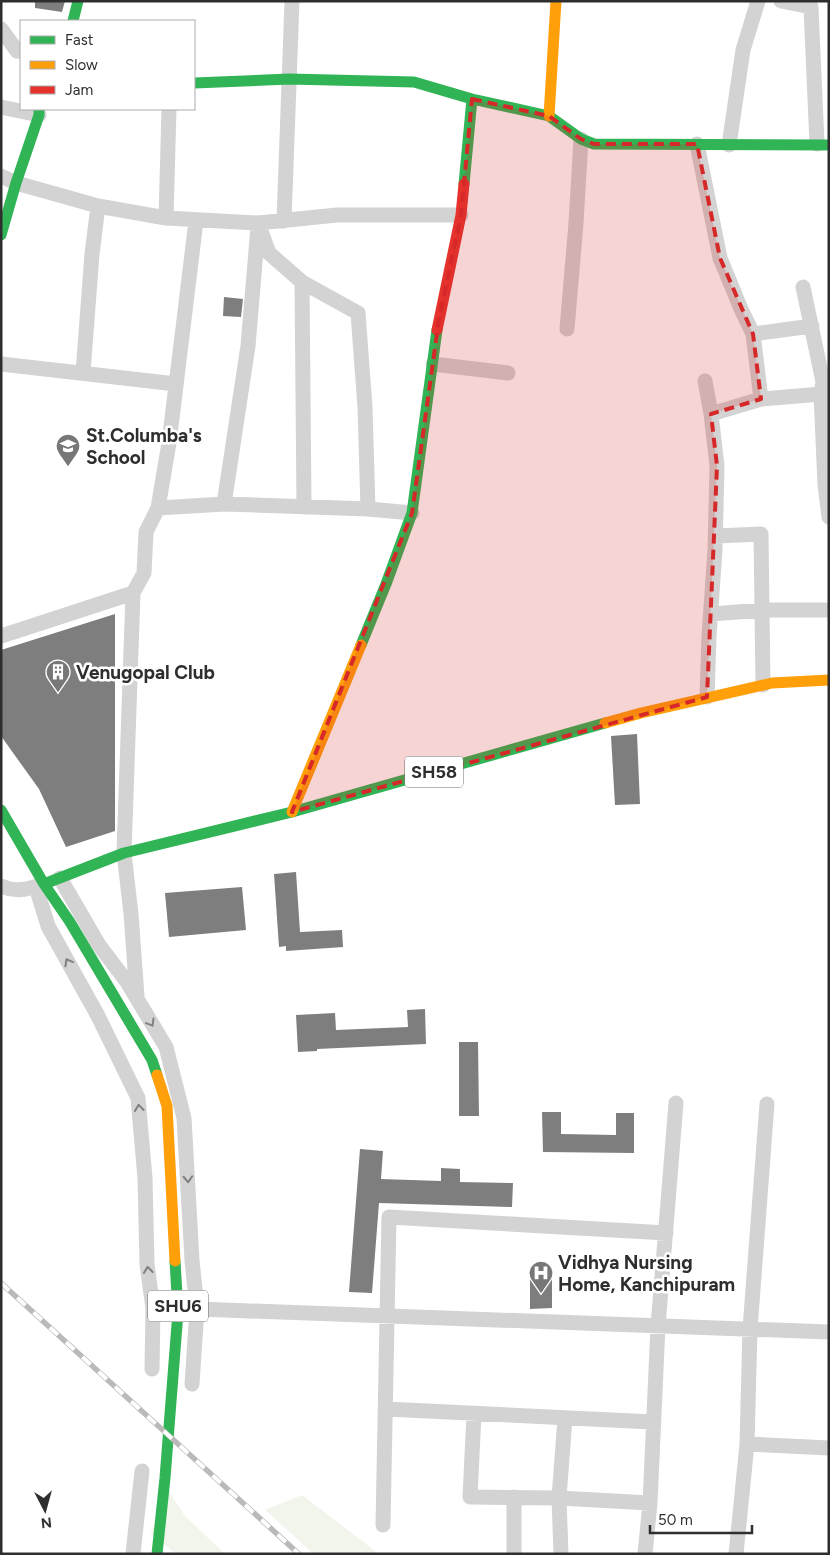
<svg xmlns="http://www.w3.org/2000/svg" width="830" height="1555" viewBox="0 0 830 1555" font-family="Figtree,sans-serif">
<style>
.green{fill:#f2f5eb}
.building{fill:#7e7e7e}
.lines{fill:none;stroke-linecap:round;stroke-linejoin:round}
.street{stroke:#d3d3d3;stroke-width:15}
.fast{stroke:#30b455;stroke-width:11}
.slow{stroke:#ff9f0a;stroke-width:11}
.jam{stroke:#e5322d;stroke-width:11}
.rail-casing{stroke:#bababa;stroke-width:5.5}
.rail{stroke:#fff;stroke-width:4;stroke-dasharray:11;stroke-linecap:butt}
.oneway{stroke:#808080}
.marked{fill:#d62828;fill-opacity:0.2;stroke:#d62828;stroke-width:4;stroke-dasharray:10 6;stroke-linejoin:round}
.labels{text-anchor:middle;stroke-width:5;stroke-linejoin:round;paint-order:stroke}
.shield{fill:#fff;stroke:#6d6d6d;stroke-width:1}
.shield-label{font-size:18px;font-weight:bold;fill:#2e2e2e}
.poi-label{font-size:19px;font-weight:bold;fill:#2e2e2e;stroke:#fff;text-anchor:start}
</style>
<rect width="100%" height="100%" fill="#fff"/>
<!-- green -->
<path class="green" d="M167 1489 185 1516 225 1554H176L151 1534Z
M302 1495 379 1554H314L265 1510Z"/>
<!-- building -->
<path class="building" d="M35 1H65L62 12 35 8Z
M224 297 243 299 241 317 223 316Z
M115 614V831L66 847 39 789 1 736V650Z
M637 734 640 804 615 805 611 736Z
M296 872 300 932 342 930 343 947 286 951V946L279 947 274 874Z
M242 887 246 930 169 937 165 893Z
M425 1009 426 1044 317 1049V1051L298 1052 296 1015 335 1013 336 1030 408 1027 407 1010Z
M459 1042H478L479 1116H459Z
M542 1112H561V1134L616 1135V1113H634V1153L543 1152Z
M360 1149 383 1151 381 1179 441 1181V1168L460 1169V1182L513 1183 512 1207 379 1203 372 1293 349 1292Z
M530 1279H552V1308L530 1309Z"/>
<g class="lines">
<!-- street -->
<path class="street" d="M781 1 811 7 817 144
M1 29 17 51H21
M1 107 39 115
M697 144 720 258 741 309 753 334 761 399
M729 145 743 50 758 1
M1 176 16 183 98 206 166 218 258 223 337 215H461
M166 218 169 109
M284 221 292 1
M258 223 269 253 302 282 358 313 365 407 368 509
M302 282 304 507
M803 287 823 382 821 394 825 485 829 517
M567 329 576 223 581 139
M753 334 812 326
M1 364 176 384
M433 364 508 373
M83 373 92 254 98 206
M705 381 711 414 717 466 715 550 709 636 707 697
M711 414 761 399 821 394
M224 504 248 346 258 227
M158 508 169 443 196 221
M716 536 761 534 763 685
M133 593 124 853 131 914 137 996
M711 614 763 610H829
M1 636 133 593 144 573 146 532 158 508 224 504 368 509 412 513
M60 878 99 945 127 982 166 1047 184 1118 192 1260 197 1309 192 1384
M1 886C17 893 28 889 44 884
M36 887 48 926 98 1016 138 1098 145 1178 147 1264 153 1309H197L829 1332
M767 1104 750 1329 747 1444 829 1448
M152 1369 153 1309
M386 1409 653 1422
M474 1414 470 1497 559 1498 650 1503
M514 1497V1554
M383 1525 389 1217 666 1233
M133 1554 142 1471
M561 1554 559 1498 565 1418
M645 1554 650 1503 658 1326 676 1103
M736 1554 747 1444"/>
<!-- fast -->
<path class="fast" d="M73 21 78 1
M194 83 289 79 414 82 472 99 549 116 581 139 594 144 829 145
M464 184 472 99
M1 235 16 183 39 115V109
M361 645 386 584 412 513 437 330
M1 810 44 884 70 922 152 1060 157 1075
M44 884 124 853 292 812 605 723
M157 1554 165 1478 178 1312 175 1261"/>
<!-- slow -->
<path class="slow" d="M549 116 556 1
M605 723 641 713 772 683 829 680
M292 812 361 645
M157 1075 167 1106 175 1261"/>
<!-- jam -->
<path class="jam" d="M437 330 461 215 464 184"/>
<defs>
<path id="rail" d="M1 1283 299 1554"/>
</defs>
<!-- rail casing -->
<use href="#rail" class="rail-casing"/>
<!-- rail -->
<use href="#rail" class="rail"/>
</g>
<!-- one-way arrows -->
<defs><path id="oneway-chevron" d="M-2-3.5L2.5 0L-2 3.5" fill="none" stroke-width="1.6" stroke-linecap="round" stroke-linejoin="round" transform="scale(1.25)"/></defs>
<g class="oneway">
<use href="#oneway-chevron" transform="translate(68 962) rotate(-119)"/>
<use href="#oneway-chevron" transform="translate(151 1023) rotate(59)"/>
<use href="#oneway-chevron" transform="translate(139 1108) rotate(-96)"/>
<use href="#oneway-chevron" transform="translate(188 1179) rotate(87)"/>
<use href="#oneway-chevron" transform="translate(148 1270) rotate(-96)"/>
</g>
<!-- marked area -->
<path class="marked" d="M472 99 549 116 581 139 594 144H697L720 258 753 334 761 399 711 414 717 466 707 697 292 812 412 513 439 319 461 215Z"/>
<!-- icons -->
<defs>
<symbol id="school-pin" viewBox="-11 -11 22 30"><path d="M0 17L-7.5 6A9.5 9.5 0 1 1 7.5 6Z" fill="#777" stroke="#fff"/><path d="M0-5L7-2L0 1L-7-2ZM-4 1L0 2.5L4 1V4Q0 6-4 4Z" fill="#fff"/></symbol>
<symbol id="building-pin" viewBox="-11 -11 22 30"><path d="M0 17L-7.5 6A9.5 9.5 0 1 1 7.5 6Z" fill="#777" stroke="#fff"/><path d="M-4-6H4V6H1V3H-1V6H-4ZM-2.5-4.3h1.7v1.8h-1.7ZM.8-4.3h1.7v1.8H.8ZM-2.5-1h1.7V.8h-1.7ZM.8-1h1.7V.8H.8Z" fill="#fff"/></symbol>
<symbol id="hospital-pin" viewBox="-11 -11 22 30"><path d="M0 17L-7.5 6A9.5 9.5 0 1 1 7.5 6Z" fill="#777" stroke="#fff"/><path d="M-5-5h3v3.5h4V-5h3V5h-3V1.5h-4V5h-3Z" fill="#fff"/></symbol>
</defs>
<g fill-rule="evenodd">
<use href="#school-pin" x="54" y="432" width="28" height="38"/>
<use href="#building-pin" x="44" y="658" width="28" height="38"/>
<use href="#hospital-pin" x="527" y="1259" width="28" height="38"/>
</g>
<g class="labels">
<!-- shield labels -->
<g class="shield">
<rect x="405" y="756.5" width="58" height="31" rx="4"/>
<rect x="148" y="1290.5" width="60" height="31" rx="4"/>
</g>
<g class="shield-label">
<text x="434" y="778">SH58</text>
<text x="178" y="1312">SHU6</text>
</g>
<!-- poi labels -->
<g class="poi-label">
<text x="86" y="442">St.Columba's<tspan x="86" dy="22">School</tspan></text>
<text x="76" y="679">Venugopal Club</text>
<text x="558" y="1269">Vidhya Nursing<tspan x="558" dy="22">Home, Kanchipuram</tspan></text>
</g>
</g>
<!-- border -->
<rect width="830" height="1555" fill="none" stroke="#2e2e2e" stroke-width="5"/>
<!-- legend -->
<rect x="20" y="20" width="175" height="90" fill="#ffffff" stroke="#ababab"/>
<rect x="30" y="36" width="25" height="8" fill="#30b455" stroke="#ababab"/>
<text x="65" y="45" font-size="15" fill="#2e2e2e">Fast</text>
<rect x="30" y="61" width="25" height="8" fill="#ff9f0a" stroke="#ababab"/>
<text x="65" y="70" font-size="15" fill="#2e2e2e">Slow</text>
<rect x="30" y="86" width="25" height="8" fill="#e5322d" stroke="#ababab"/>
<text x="65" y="95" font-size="15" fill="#2e2e2e">Jam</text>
<!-- north arrow -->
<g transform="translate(45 1510) rotate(174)" stroke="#ffffff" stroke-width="4" paint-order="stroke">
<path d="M0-4L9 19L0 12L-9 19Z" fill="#2e2e2e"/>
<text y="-8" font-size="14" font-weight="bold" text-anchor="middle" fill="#2e2e2e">N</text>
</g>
<!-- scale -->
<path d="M650 1525v8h102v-8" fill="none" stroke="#2e2e2e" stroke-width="2.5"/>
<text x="658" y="1525" font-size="15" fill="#2e2e2e" stroke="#ffffff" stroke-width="4" paint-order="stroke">50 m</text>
</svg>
